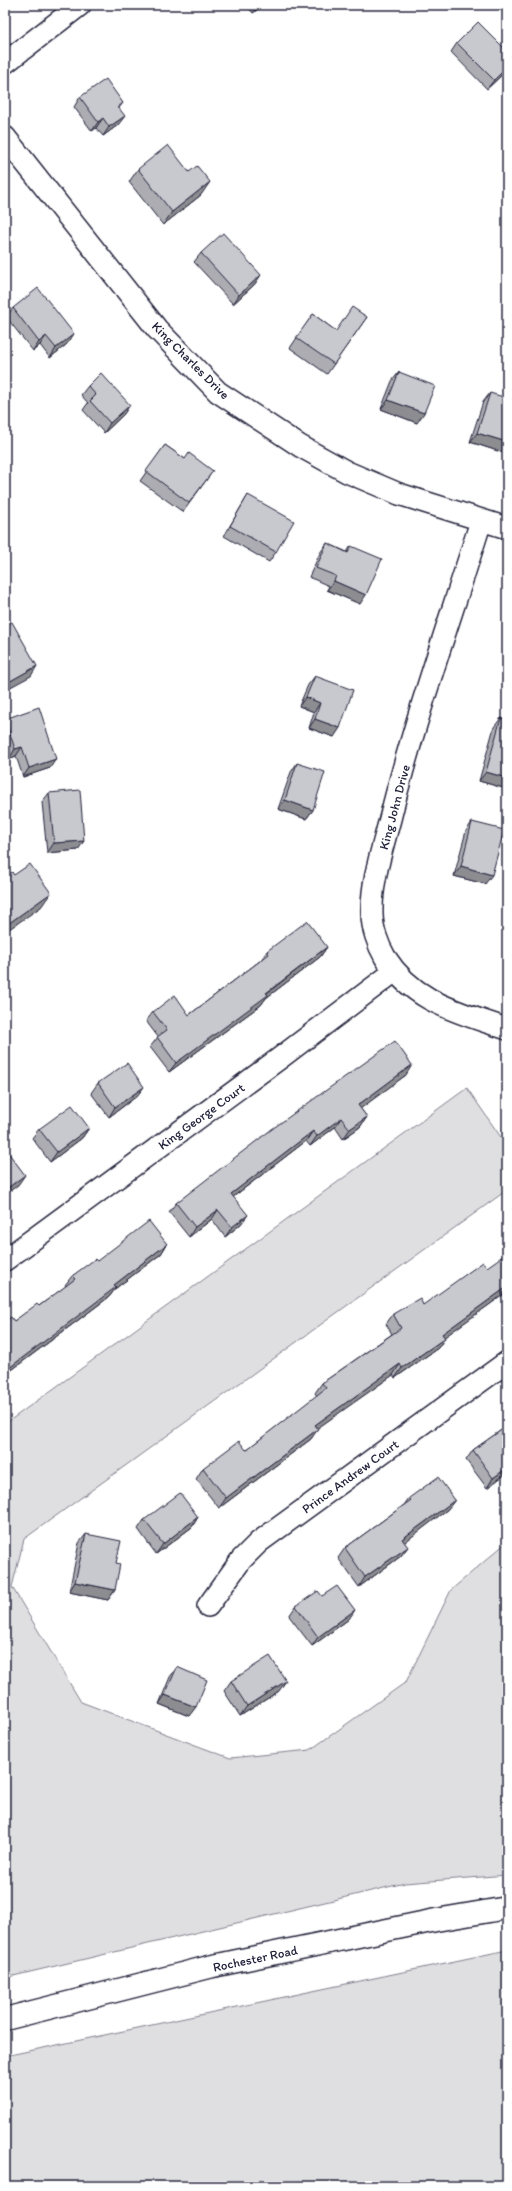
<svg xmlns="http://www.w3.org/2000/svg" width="512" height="2191" viewBox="0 0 512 2191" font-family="Itim,sans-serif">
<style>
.green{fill:#dfdfe2;stroke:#80808e}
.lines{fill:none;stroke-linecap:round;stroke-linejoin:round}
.minor-casing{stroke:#22223b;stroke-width:24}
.tertiary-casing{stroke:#22223b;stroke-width:25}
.minor{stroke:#fff;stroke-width:21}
.tertiary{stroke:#fff;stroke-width:22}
.wall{fill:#acacb2;stroke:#22223b}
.shaded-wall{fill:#8c8c91;stroke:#22223b}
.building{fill:#c8c8cf;stroke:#22223b}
.labels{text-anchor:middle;stroke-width:4;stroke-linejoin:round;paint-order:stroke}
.street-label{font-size:13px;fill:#22223b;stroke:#fff}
</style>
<rect width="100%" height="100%" fill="#fff"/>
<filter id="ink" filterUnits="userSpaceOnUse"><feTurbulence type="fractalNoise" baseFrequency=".025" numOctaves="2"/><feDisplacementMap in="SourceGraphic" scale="8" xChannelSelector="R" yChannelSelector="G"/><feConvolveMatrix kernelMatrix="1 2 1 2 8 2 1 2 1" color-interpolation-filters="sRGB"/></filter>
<g filter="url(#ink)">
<!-- green -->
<path class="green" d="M467 1088 507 1146V1190L24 1539 12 1587 81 1702 230 1758 310 1750 406 1682 451 1590 507 1542V1875L405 1883 5 1978V1424Z
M507 1950V2186H5V2056Z"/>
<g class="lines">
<defs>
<path id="minor" d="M5 63 80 5
M5 137 157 329 218 392 300 446 347 472 399 494 507 528
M481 521C450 620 415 718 390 819 382 850 371 882 372 914 372 928 378 945 385 957 414 1003 459 1012 507 1029
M5 1260 280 1058 395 971
M208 1606 241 1560 259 1542 507 1362"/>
<path id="tertiary" d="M5 2019 213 1966 436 1920 507 1908"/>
</defs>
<!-- minor casing -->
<use href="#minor" class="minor-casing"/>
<!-- tertiary casing -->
<use href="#tertiary" class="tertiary-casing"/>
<!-- minor -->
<use href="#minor" class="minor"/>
<!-- tertiary -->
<use href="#tertiary" class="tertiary"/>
</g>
<!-- wall -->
<path class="wall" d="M246 5H263L253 13Z
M457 43 507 70 487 89 451 52Z
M80 97 123 103 119 108 118 125 103 136 96 128 92 131 74 107Z
M138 169 201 195 163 225 129 182Z
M201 253 255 284 233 304 194 262Z
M13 308 67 344 50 358 40 345 33 351 6 317Z
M313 314 336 331 367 317 327 374 290 348Z
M399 372 417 423 381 409 392 381Z
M88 386 124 414 104 433 83 410 88 403 81 395Z
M490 393 501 452 470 442 483 402Z
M165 445 185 459 213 471 183 512 140 481Z
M248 495 276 552 269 562 224 536 242 505Z
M327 543 347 552 351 546 360 604 327 590 329 586 309 577 320 553Z
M315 676 334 737 309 728 314 712 299 706 308 685Z
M501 718 507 789 479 781 494 727Z
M5 719 50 768 23 777 16 756 9 759 5 748Z
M297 763 313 810 306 819 278 809 291 772Z
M49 793 78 850 47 853 42 802Z
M472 822 485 884 454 876 466 831Z
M327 947 320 957 266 998 261 1005 169 1072 150 1047 158 1037 146 1021 153 1012 189 1015 261 960 267 951Z
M406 1075 360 1108 367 1117 360 1127 343 1139 335 1127 310 1146 306 1141 233 1197 241 1224 225 1237 212 1219 189 1237 169 1212 176 1203Z
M98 1083 137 1096 109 1117 91 1093Z
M89 1128 82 1138 50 1162 32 1138 39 1129Z
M167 1244 161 1254 116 1288 109 1297 5 1375V1322L14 1321 39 1306 66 1286 65 1285 72 1276 97 1261Z
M507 1292 444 1337 445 1338 438 1348 395 1378 393 1375 317 1428 311 1439 219 1508 196 1479 203 1468 246 1450 317 1396 315 1393 322 1383 392 1334 386 1324 393 1314 423 1305Z
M507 1426V1473L487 1488 466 1460 473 1450Z
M409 1498 448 1509 404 1542 401 1556 359 1587 338 1558 345 1548 404 1505Z
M198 1517 192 1527 156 1554 138 1529 144 1520Z
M86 1534 115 1590 108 1600 69 1592 79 1543Z
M322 1596 349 1619 312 1646 289 1616 296 1606Z
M177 1667 189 1716 159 1704 170 1677Z
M231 1681 279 1691 240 1716 224 1691Z"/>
<!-- shaded-wall -->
<path class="shaded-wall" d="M259 5H263L253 13Z
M507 67V70L487 89 494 80Z
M125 116 118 125 103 136 109 127Z
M103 118 96 128 92 131 98 122Z
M210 182 201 195 163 225 172 212Z
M261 275 255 284 233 304 239 295Z
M74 334 67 344 50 358 56 348Z
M46 336 40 345 33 351 39 342Z
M388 400 424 413 417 423 381 409Z
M130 405 124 414 104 433 110 423Z
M477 433 507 442V444L501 452 470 442Z
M334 581 366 595 360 604 327 590Z
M37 666 31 676 5 690V684Z
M306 697 320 703 314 712 299 706Z
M315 719 340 728 334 737 309 728Z
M22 747 16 756 9 759 15 749Z
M56 759 50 768 23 777 29 768Z
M486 772 507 778V789L479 781Z
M285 800 313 810 306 819 278 809Z
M84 841 78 850 47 853 54 843Z
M461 866 492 875 485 884 454 876Z
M51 893 41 907 5 932V926Z
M327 947 320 957 266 998 261 1005 169 1072 176 1063Z
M412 1065 406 1075 352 1115 358 1105Z
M144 1087 137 1096 109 1117 115 1107Z
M367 1117 360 1127 343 1139 350 1129Z
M341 1118 335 1127 310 1146 317 1136Z
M89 1128 82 1138 50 1162 57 1152Z
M313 1131 306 1141 225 1203 231 1194Z
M25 1175 18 1185 5 1195V1190Z
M218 1210 212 1219 189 1237 195 1227Z
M248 1215 241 1224 225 1237 232 1227Z
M167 1244 161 1254 116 1288 109 1297 5 1375V1371L114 1285Z
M507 1287V1292L435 1344 442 1334Z
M445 1338 438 1348 395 1378 402 1368Z
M400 1364 393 1375 308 1435 315 1425Z
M318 1429 311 1439 219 1508 226 1498Z
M507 1468V1473L487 1488 493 1478Z
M455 1500 448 1509 396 1549 402 1539Z
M198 1517 192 1527 156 1554 163 1544Z
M408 1547 401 1556 359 1587 365 1577Z
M75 1582 115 1590 108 1600 69 1592Z
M355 1610 349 1619 312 1646 318 1637Z
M286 1681 279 1691 240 1716 247 1706Z
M165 1695 196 1707 189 1716 159 1704Z"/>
<!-- building -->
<path class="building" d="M478 22 507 51V67L494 80 457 43Z
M106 79 123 103 118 107 125 116 109 127 103 118 98 122 80 97Z
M168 145 189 172 197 166 210 182 172 212 138 169Z
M223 233 261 275 239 295 201 253Z
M38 288 74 334 56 348 46 336 39 342 13 308Z
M352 307 367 317 334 364 296 338 313 314 336 331Z
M399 372 435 386 424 413 388 400Z
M101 373 130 405 110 423 90 401 96 395 88 386Z
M490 393 507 398V442L477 433Z
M165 445 185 459 189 453 213 471 189 503 146 471Z
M248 495 294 521 276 552 230 526Z
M327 543 348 553 351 546 382 559 366 595 334 581 336 576 316 568Z
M12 622 37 666 5 684V626Z
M315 676 353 690 340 728 315 719 320 703 306 697Z
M39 707 56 759 29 768 22 747 15 749 5 719Z
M501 718 507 720V778L486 772Z
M297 763 325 772 313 810 285 800Z
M80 790 84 841 54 843 49 793Z
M472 822 504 830 492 875 461 866Z
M30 864 51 893 5 926V877L12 872 14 875Z
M307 921 327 947 266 993 268 995 176 1063 157 1037 167 1030 153 1012 175 995 189 1015 269 954 267 951Z
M395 1041 412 1065 358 1105 367 1117 350 1129 341 1118 317 1136 313 1131 231 1194 248 1215 232 1227 218 1210 195 1227 176 1203 272 1129Z
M127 1063 144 1087 115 1107 98 1083Z
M72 1105 89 1128 57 1152 39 1129Z
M7 1151 25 1175 5 1190V1153Z
M149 1221 167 1244 114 1285 116 1287 5 1371V1322L11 1317 14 1321 37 1304 39 1306 75 1279 72 1276 95 1259 97 1261Z
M507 1253V1287L442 1334 445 1338 402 1368 400 1364 315 1425 318 1429 226 1498 203 1468 239 1441 246 1450 326 1388 322 1383 401 1328 393 1314 420 1298 423 1305 483 1262 487 1267Z
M507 1426V1468L493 1478 473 1450Z
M438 1477 455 1500 402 1539 408 1547 365 1577 345 1548 411 1500 409 1498Z
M180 1493 198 1517 163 1544 144 1520Z
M86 1534 121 1541 116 1563 120 1564 115 1590 75 1582Z
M337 1586 355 1610 318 1637 296 1606 318 1591 322 1596Z
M270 1656 286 1681 247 1706 231 1681Z
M177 1667 207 1680 196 1707 165 1695Z"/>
</g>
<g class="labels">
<!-- street labels -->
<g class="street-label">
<text transform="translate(191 360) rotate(45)" y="5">King Charles Drive</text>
<text transform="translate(394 807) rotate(-75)" y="5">King John Drive</text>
<text transform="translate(201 1116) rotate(-36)" y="5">King George Court</text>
<text transform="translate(350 1476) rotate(-36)" y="5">Prince Andrew Court</text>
<text transform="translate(255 1958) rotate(-12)" y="5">Rochester Road</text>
</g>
</g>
<!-- margin -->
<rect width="512" height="2191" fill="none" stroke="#fff" stroke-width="20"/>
<rect x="10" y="10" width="492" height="2171" fill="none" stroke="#22223b" stroke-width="1.5" filter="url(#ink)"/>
</svg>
